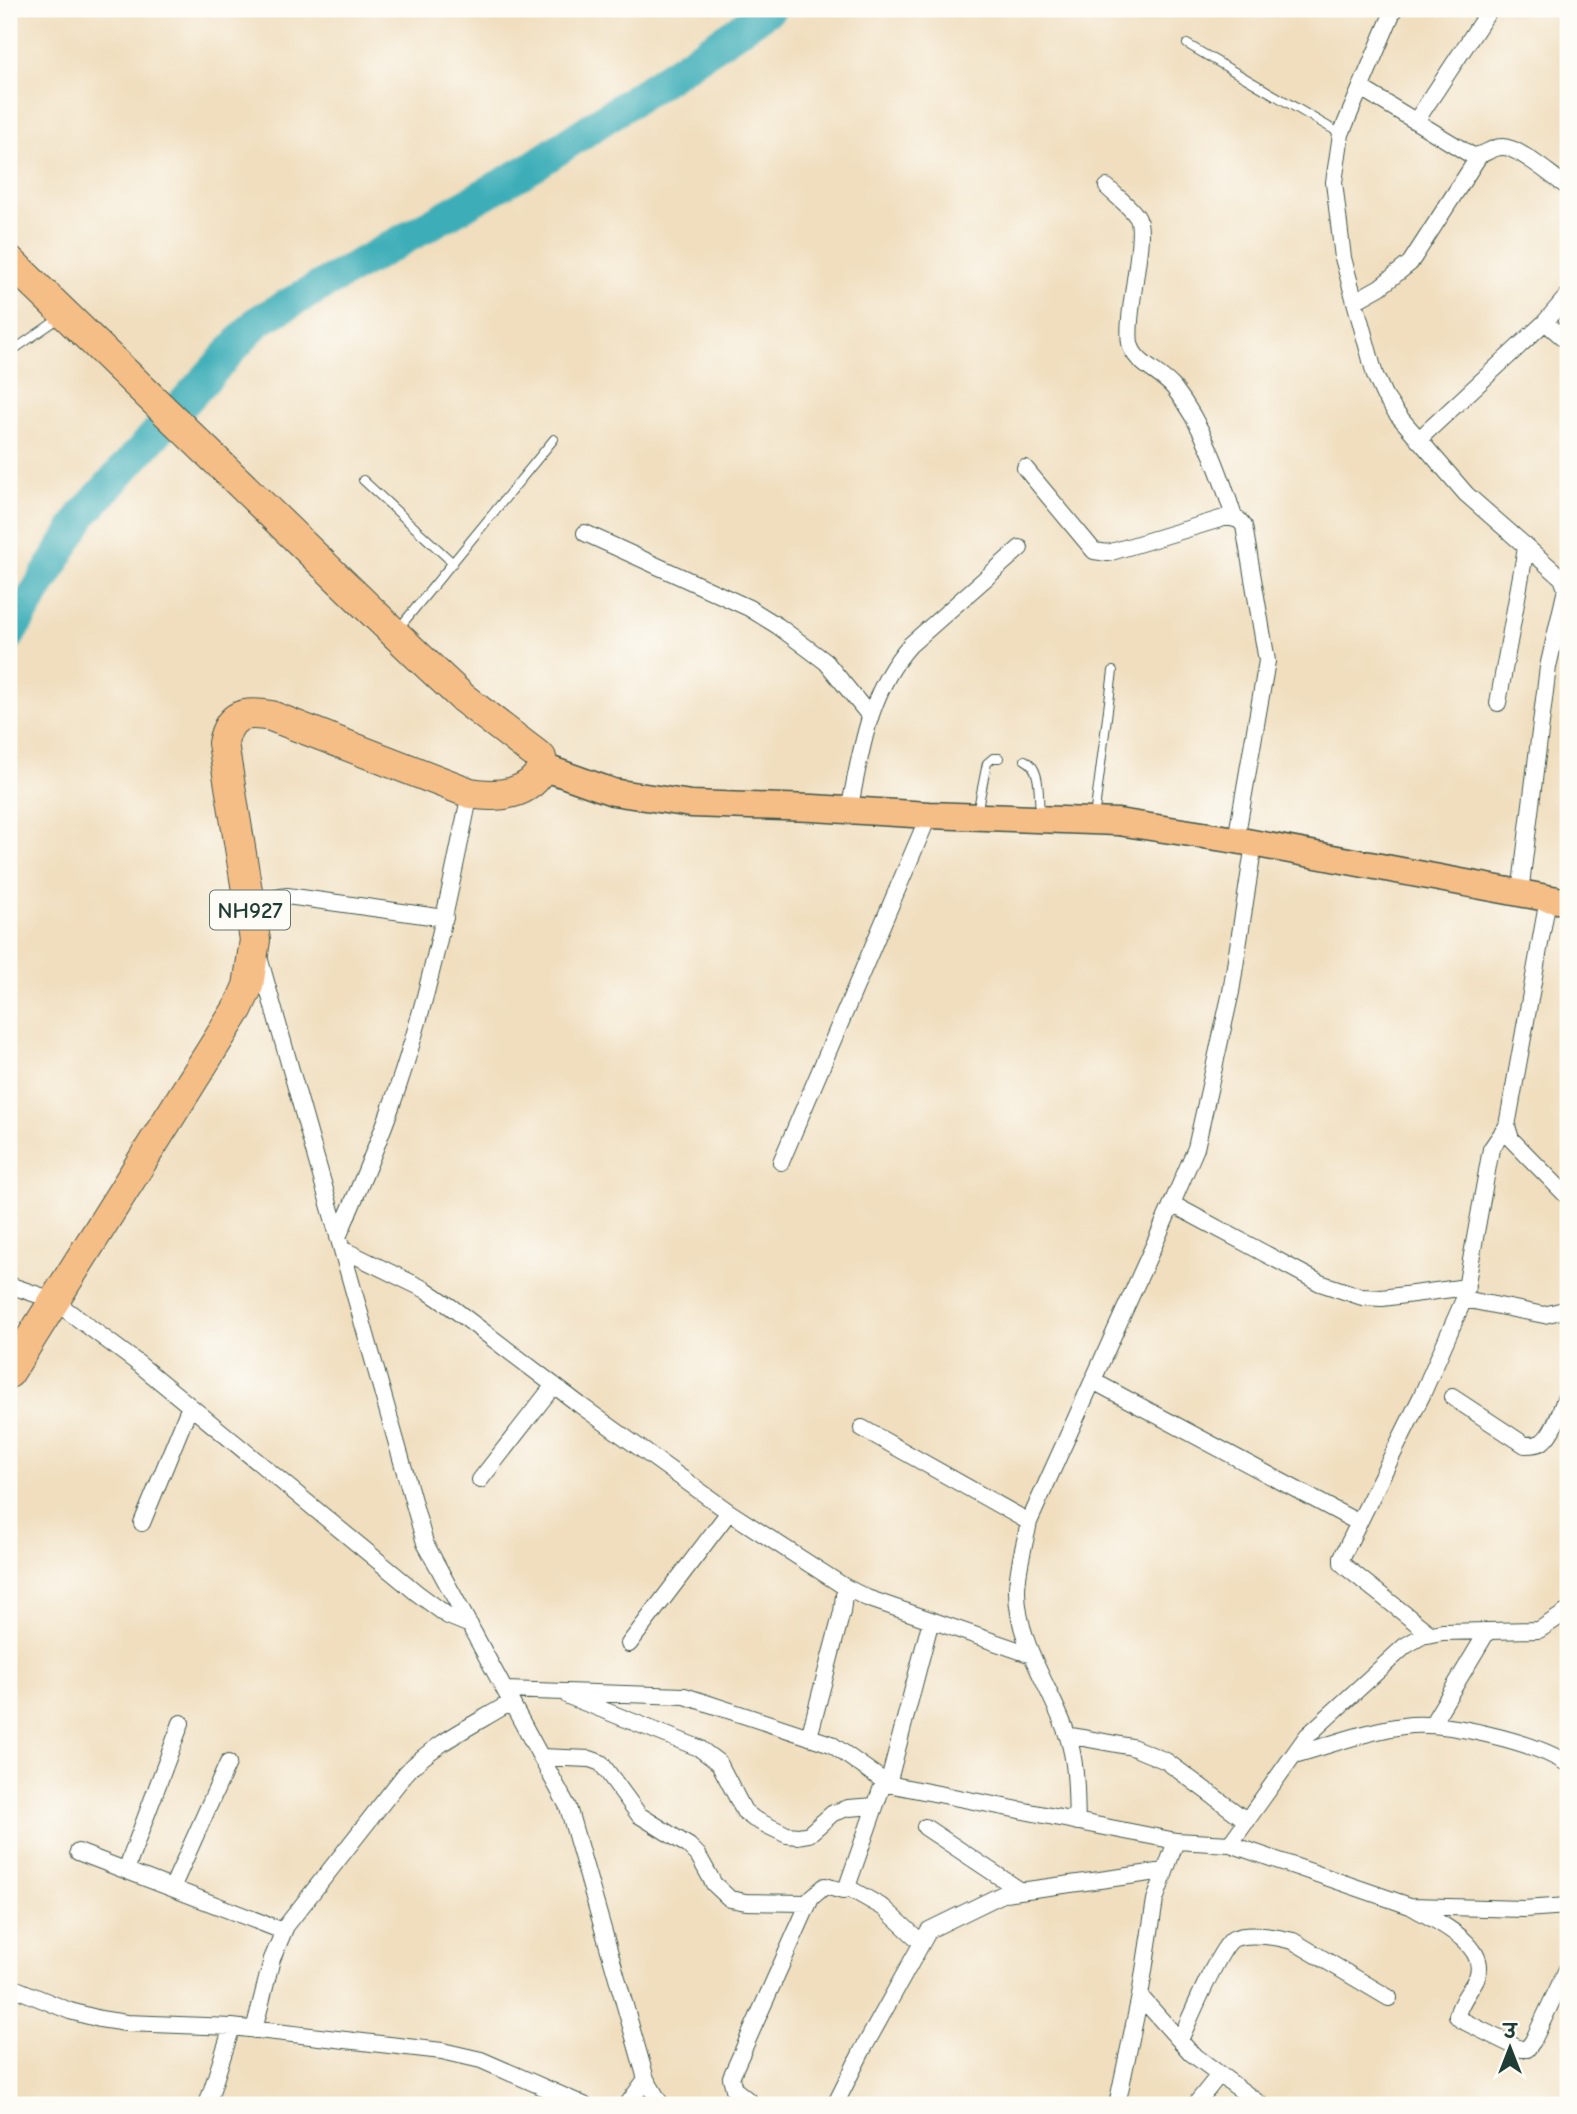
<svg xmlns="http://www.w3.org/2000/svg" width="1577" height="2114" viewBox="0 0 1577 2114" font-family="'Comic Neue','Playpen Sans Deva',sans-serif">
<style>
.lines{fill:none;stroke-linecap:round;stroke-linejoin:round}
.river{stroke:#3daeb8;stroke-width:32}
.lane-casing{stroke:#3e5549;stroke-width:10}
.street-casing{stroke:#3e5549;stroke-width:18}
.primary-casing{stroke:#3e5549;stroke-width:29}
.highway-casing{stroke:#3e5549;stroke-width:32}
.lane{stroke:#fff;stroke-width:8}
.street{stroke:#fff;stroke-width:16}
.primary{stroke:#f6be87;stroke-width:26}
.highway{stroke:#f6be87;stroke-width:30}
.labels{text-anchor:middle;stroke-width:6;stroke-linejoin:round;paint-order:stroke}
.shield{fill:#fdfcf7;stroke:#62766e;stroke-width:2}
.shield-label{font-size:23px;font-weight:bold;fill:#1f3d34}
</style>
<rect width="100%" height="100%" fill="#fdfcf7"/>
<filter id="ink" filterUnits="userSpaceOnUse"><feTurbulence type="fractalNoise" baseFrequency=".0143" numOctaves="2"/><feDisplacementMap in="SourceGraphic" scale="14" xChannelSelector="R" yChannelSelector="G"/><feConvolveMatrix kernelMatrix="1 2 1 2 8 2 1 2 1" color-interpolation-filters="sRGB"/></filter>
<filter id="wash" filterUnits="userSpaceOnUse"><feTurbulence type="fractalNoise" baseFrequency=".00686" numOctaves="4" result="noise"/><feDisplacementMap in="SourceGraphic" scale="28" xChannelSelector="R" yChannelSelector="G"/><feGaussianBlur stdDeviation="1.57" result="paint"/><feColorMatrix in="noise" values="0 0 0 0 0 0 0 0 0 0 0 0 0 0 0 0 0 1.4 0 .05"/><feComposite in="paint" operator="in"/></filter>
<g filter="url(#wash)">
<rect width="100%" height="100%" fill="#f0debe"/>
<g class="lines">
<!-- river -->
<path class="river" d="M9 636 83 514 258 321 529 169 770 9"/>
</g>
</g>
<g filter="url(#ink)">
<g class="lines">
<defs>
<path id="lane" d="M1187 44 1341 134
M9 353 61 317
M363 480 453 563
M399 628 554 439
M1025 760C1042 768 1038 797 1040 814
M977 813 987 763 993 758H999
M1094 818 1113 671"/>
<path id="street" d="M1394 9 1341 134 1334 182 1343 258 1375 375 1384 395 1397 414 1466 494 1562 578 1566 589 1548 667 1520 893
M1361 88 1471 155C1483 158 1490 147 1502 147 1518 146 1554 178 1568 187
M1416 121 1490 9
M1107 187C1116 196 1130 206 1137 217 1148 233 1125 313 1130 343 1134 364 1161 372 1174 388 1203 425 1220 473 1234 517
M1355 301 1380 287 1410 263 1479 156
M1545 322 1568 342
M1418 440 1545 322 1568 295
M1025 468 1094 551 1108 553 1227 517 1239 520 1244 526 1267 661 1236 840
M585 533 749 608 778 626 826 662 869 715
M1498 703 1526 548
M849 811C861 752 868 692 910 645L1020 548
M1548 899 1507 1126 1511 1139 1568 1197
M251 916C263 905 271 897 287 896L445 918
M259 957 425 1543 568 1807 646 2079 661 2105
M781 1162 929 815
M1172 1204 1320 1283 1362 1297 1382 1298 1467 1287
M338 1237C355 1198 372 1158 387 1118 426 1013 448 902 470 793
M342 1249 426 1290 451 1307 580 1405 729 1512 845 1587 867 1598 1032 1655
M9 1285 53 1300 139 1364 417 1593 448 1616 470 1625
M1464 1299 1544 1315 1568 1309
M1093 1381 1359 1523
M1452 1397 1525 1445C1530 1445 1537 1445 1542 1442 1555 1432 1562 1406 1568 1391
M862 1428 1029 1522
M480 1480 554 1385
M142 1523 190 1406
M1430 1634 1347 1568 1342 1563V1557L1422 1395 1464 1299 1491 1149 1507 1126
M629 1644 729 1512
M505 1690 685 1696 831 1744 888 1784 1176 1841 1230 1844 1307 1736 1405 1646 1422 1636 1442 1632 1539 1630 1568 1611
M568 1696 699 1748 719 1763 744 1811 754 1819 787 1835 798 1836 809 1834 833 1813 848 1808 875 1806
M1432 1724 1487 1632
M1067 1735 1132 1747 1166 1761 1247 1821
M809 1737 842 1612 845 1587
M1294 1755C1327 1746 1369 1730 1403 1726 1443 1720 1535 1742 1568 1764
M541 1757 590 1759 601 1763 639 1815 689 1846 698 1855 714 1884 730 1899 746 1902 809 1903
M888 1784 931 1620
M1077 1822C1076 1794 1077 1765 1068 1737 1052 1689 1017 1644 1017 1591 1017 1568 1025 1544 1029 1522L1158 1236 1196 1148 1231 992 1254 844
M925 1827 1021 1891
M1230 1844 1410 1906 1524 1909 1568 1906
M78 1852 283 1931
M126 1870 181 1723
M847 1887 884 1908 922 1943
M172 1888 228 1763
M1412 1907C1434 1920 1490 1945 1477 1977 1471 1990 1460 2001 1457 2016L1461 2020 1520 2049H1527L1533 2041 1568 1967
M9 1986 70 2011 100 2019 126 2023 232 2027 442 2051 481 2060 584 2105
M1140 1996 1191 2053 1261 2105
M254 2030 272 1959 286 1926 406 1773C434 1743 476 1724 511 1702
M1180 2040C1189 2021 1219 1948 1233 1939 1247 1932 1278 1937 1293 1941L1389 1998
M207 2105 232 2027
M627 2105 646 2079
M748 2105 749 2101 734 2089 731 2077 811 1898 825 1886 843 1891 847 1887 884 1781
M835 2105 862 2051 929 1930 1005 1893 1165 1871
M1117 2105 1140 1996 1155 1900 1176 1841
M1195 2105 1219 2075"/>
<path id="primary" d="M543 767 613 792 691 804 813 808 929 815 1118 822 1236 840 1568 902"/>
<path id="highway" d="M9 260 417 655 463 698 541 758 543 767C530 795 498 798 470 793L271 716C244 711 229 714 223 743L255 940 248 986 238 1008 9 1373"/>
</defs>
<!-- lane casing -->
<use href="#lane" class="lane-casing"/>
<!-- street casing -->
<use href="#street" class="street-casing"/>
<!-- primary casing -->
<use href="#primary" class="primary-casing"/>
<!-- highway casing -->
<use href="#highway" class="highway-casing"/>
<!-- lane -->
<use href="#lane" class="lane"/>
<!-- street -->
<use href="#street" class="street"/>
<!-- primary -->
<use href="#primary" class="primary"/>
<!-- highway -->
<use href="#highway" class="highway"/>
</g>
</g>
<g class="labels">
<!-- shield labels -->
<rect class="shield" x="210" y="890.5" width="80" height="39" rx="5"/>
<g class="shield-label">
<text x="250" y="918">NH927</text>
</g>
</g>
<!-- margin -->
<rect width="1577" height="2114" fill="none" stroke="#fdfcf7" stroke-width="35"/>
<!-- north arrow -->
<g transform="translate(1510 2048)" stroke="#fdfcf7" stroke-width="5" paint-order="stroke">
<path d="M0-5L12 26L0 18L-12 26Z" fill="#1f3d34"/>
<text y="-10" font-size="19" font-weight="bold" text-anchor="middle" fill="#1f3d34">उ</text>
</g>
</svg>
